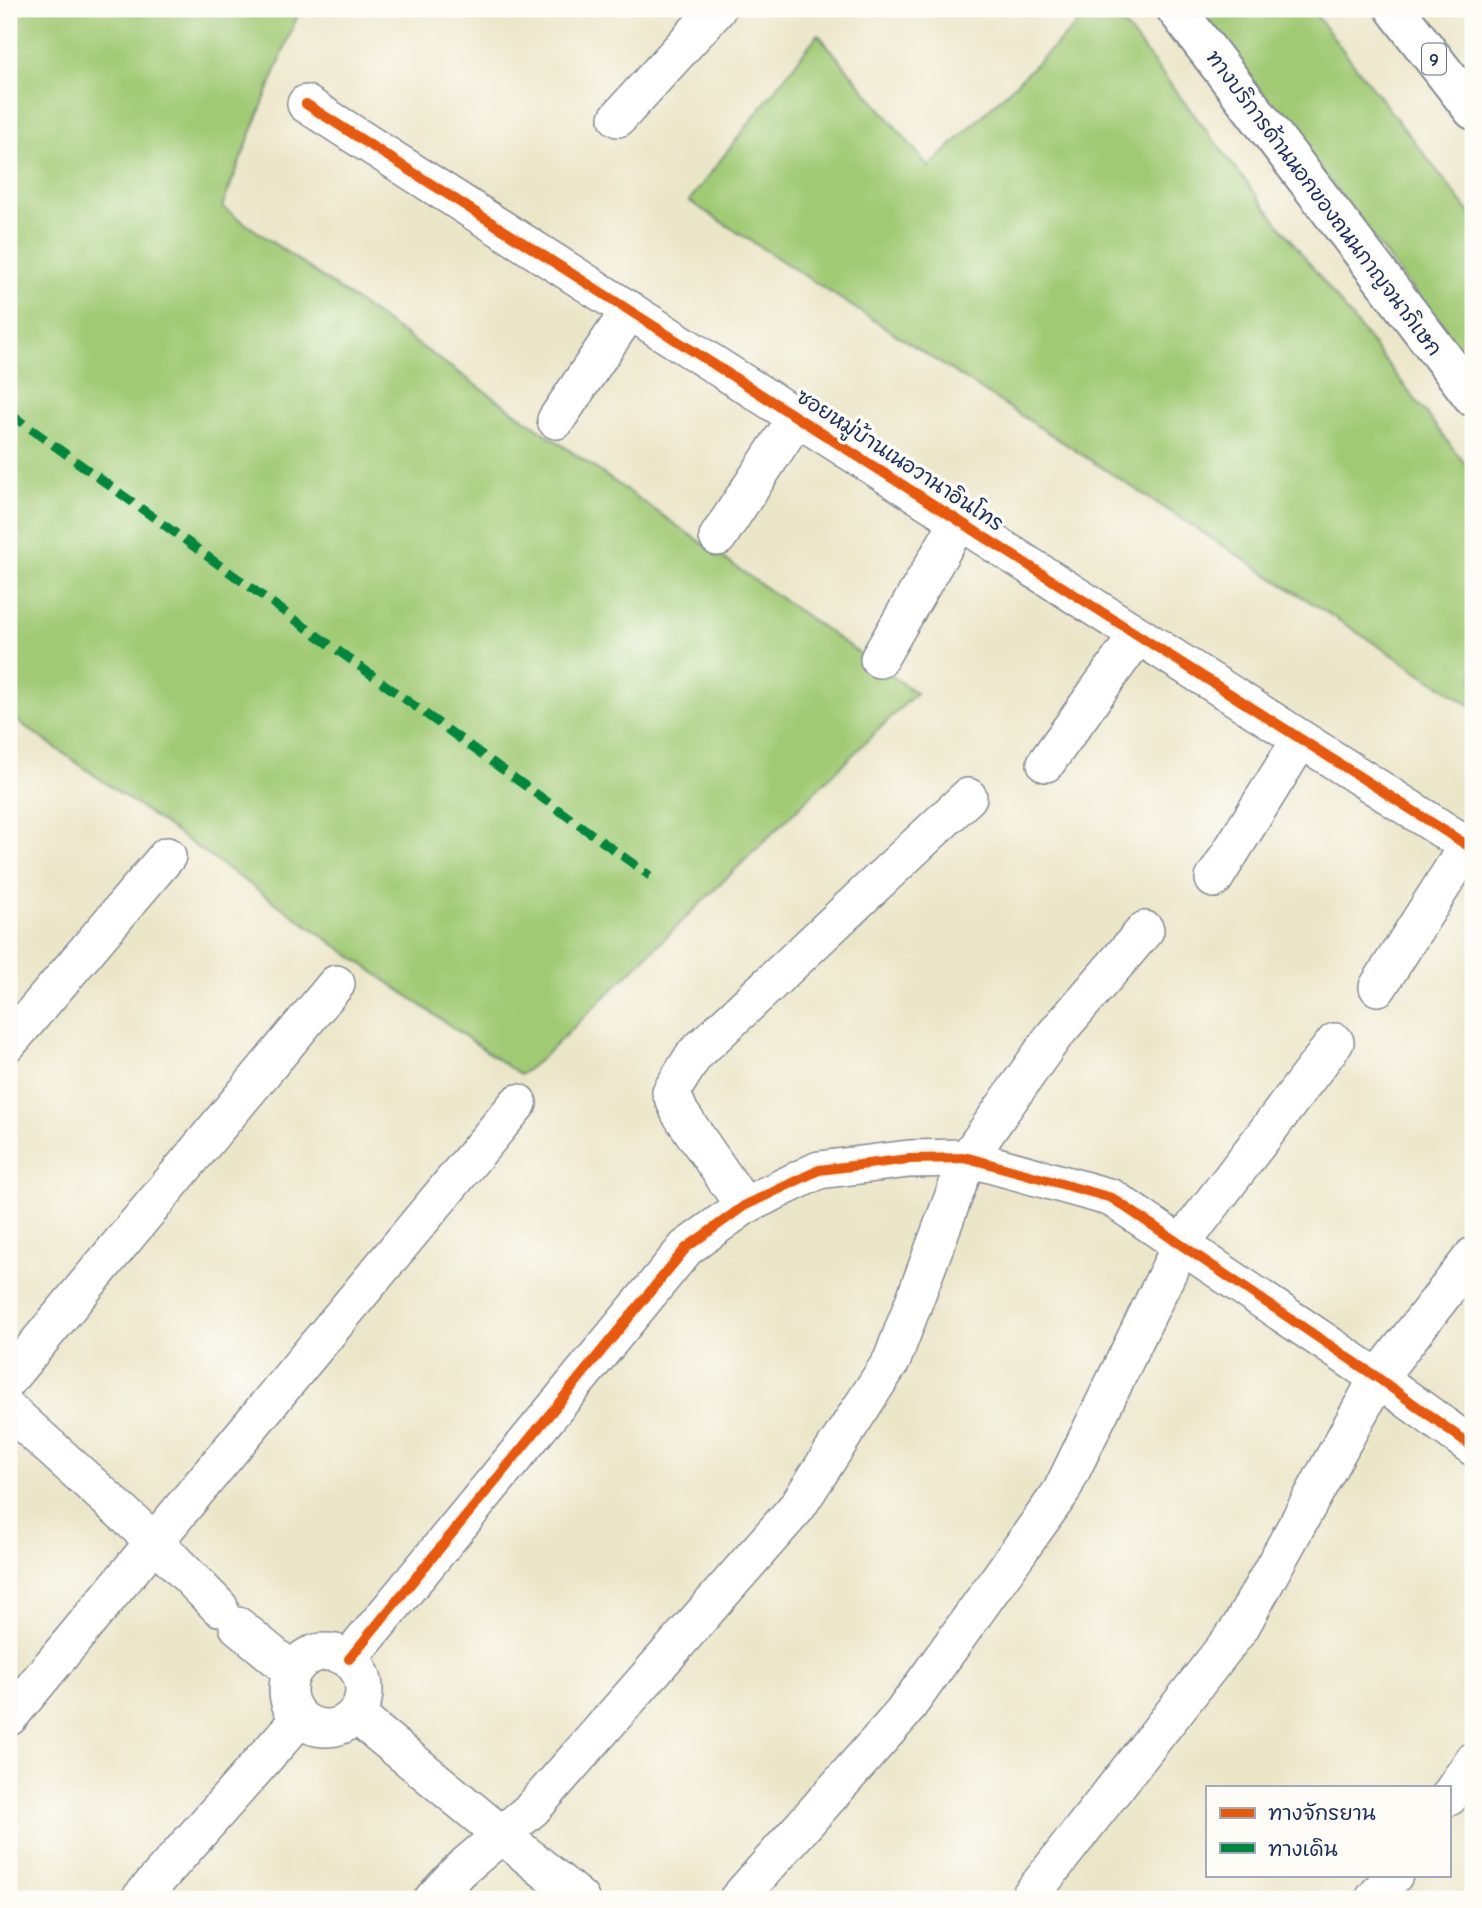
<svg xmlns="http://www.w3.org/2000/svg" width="1482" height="1908" viewBox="0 0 1482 1908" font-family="'Comic Neue','Playpen Sans Thai',sans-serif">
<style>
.green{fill:#a1ca75;stroke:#5e7c6a;stroke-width:2}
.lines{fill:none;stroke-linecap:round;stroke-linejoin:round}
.street-casing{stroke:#848a94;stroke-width:40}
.secondary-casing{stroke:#848a94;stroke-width:42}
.highway-casing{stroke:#848a94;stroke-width:42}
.street{stroke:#fff;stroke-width:37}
.secondary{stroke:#fff;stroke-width:38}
.highway{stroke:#fff;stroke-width:38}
.quiet{stroke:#00873e;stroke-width:9;stroke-dasharray:18 9;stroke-linecap:butt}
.cycleway-casing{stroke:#fdfcf7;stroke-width:15}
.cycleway{stroke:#e8590c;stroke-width:10}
.labels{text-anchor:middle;stroke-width:7;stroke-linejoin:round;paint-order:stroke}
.shield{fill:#fdfcf7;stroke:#5f6c8c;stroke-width:2}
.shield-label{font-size:19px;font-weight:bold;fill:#1b2f5e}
.street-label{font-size:21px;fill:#1b2f5e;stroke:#fdfcf7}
</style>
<rect width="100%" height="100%" fill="#fdfcf7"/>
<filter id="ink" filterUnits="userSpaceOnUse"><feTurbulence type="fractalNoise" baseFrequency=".0143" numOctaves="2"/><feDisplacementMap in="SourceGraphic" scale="14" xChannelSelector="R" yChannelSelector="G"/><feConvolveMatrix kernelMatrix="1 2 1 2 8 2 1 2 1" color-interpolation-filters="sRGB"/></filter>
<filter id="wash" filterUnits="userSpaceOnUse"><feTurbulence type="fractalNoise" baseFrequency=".00686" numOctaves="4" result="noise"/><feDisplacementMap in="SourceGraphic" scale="28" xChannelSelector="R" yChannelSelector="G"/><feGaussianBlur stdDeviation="1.57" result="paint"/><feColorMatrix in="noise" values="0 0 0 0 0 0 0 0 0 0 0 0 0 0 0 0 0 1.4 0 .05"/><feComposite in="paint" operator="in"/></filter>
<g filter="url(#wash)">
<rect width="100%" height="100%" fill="#ece6c9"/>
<!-- green -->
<path class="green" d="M9 9H300L222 207 916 693 541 1059 520 1075 9 715Z
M1093 9H1112L1473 474V707L689 201 818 34 929 167Z
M1198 9H1311L1473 217V369Z"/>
</g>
<g filter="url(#ink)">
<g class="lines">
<defs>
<path id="street" d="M306 104 1473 849
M618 118 717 9
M556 420 630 310
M718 537 797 417
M879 659 959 521
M1046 763 1138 635
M1214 879 1301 739
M1378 987 1468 845
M9 1042 167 856
M744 1206 680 1113 671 1092 694 1055 968 797
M9 1378 336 984
M9 1410 155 1542 219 1607
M238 1626 292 1671
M288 1690a38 38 0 1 1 76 0a38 38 0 1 1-76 0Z
M349 1659 686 1248 744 1206 819 1170 909 1159 968 1158 1112 1198 1378 1378 1473 1447
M356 1715 580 1899
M9 1717 518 1103
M1449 1797 1473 1761
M140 1899 300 1718
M433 1899 460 1870 532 1809 797 1507 892 1360 968 1158 1053 1037 1145 930
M738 1899 903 1713 1061 1492 1182 1243 1335 1042
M1028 1899 1240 1628 1378 1378 1473 1256
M1374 1899 1394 1875"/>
<path id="secondary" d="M1176 9 1473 397"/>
<path id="highway" d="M1395 9 1473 110"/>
</defs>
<!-- street casing -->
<use href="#street" class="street-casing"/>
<!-- secondary casing -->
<use href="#secondary" class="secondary-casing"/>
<!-- highway casing -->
<use href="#highway" class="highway-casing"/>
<!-- street -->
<use href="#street" class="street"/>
<!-- secondary -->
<use href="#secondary" class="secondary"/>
<!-- highway -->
<use href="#highway" class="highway"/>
<!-- quiet -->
<path class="quiet" d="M9 413 650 876"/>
<defs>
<path id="cycleway" d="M306 104 1473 849
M349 1659 686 1248 744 1206 819 1170 909 1159 968 1158 1112 1198 1378 1378 1473 1447"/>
</defs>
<!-- cycleway casing -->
<use href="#cycleway" class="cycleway-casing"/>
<!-- cycleway -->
<use href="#cycleway" class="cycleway"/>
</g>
</g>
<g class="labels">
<!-- shield labels -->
<rect class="shield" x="1422" y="43.5" width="24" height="31" rx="5"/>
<g class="shield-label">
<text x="1434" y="66">9</text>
</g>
<!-- street labels -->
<g class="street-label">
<text transform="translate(1324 203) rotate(53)" y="7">ทางบริการด้านนอกของถนนกาญจนาภิเษก</text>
<text transform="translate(900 460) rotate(33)" y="7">ซอยหมู่บ้านเนอวานาอินโทร</text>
</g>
</g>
<!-- margin -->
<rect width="1482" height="1908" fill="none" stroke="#fdfcf7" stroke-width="35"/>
<!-- legend -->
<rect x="1206" y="1786" width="245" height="91" fill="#fdfcf7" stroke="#a3aaba" stroke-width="2"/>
<rect x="1220" y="1808" width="35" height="10" fill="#e8590c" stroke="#a3aaba" stroke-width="2"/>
<text x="1268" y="1820" font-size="21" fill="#1b2f5e">ทางจักรยาน</text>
<rect x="1220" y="1843" width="35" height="10" fill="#00873e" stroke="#a3aaba" stroke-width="2"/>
<text x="1268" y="1856" font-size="21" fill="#1b2f5e">ทางเดิน</text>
</svg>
